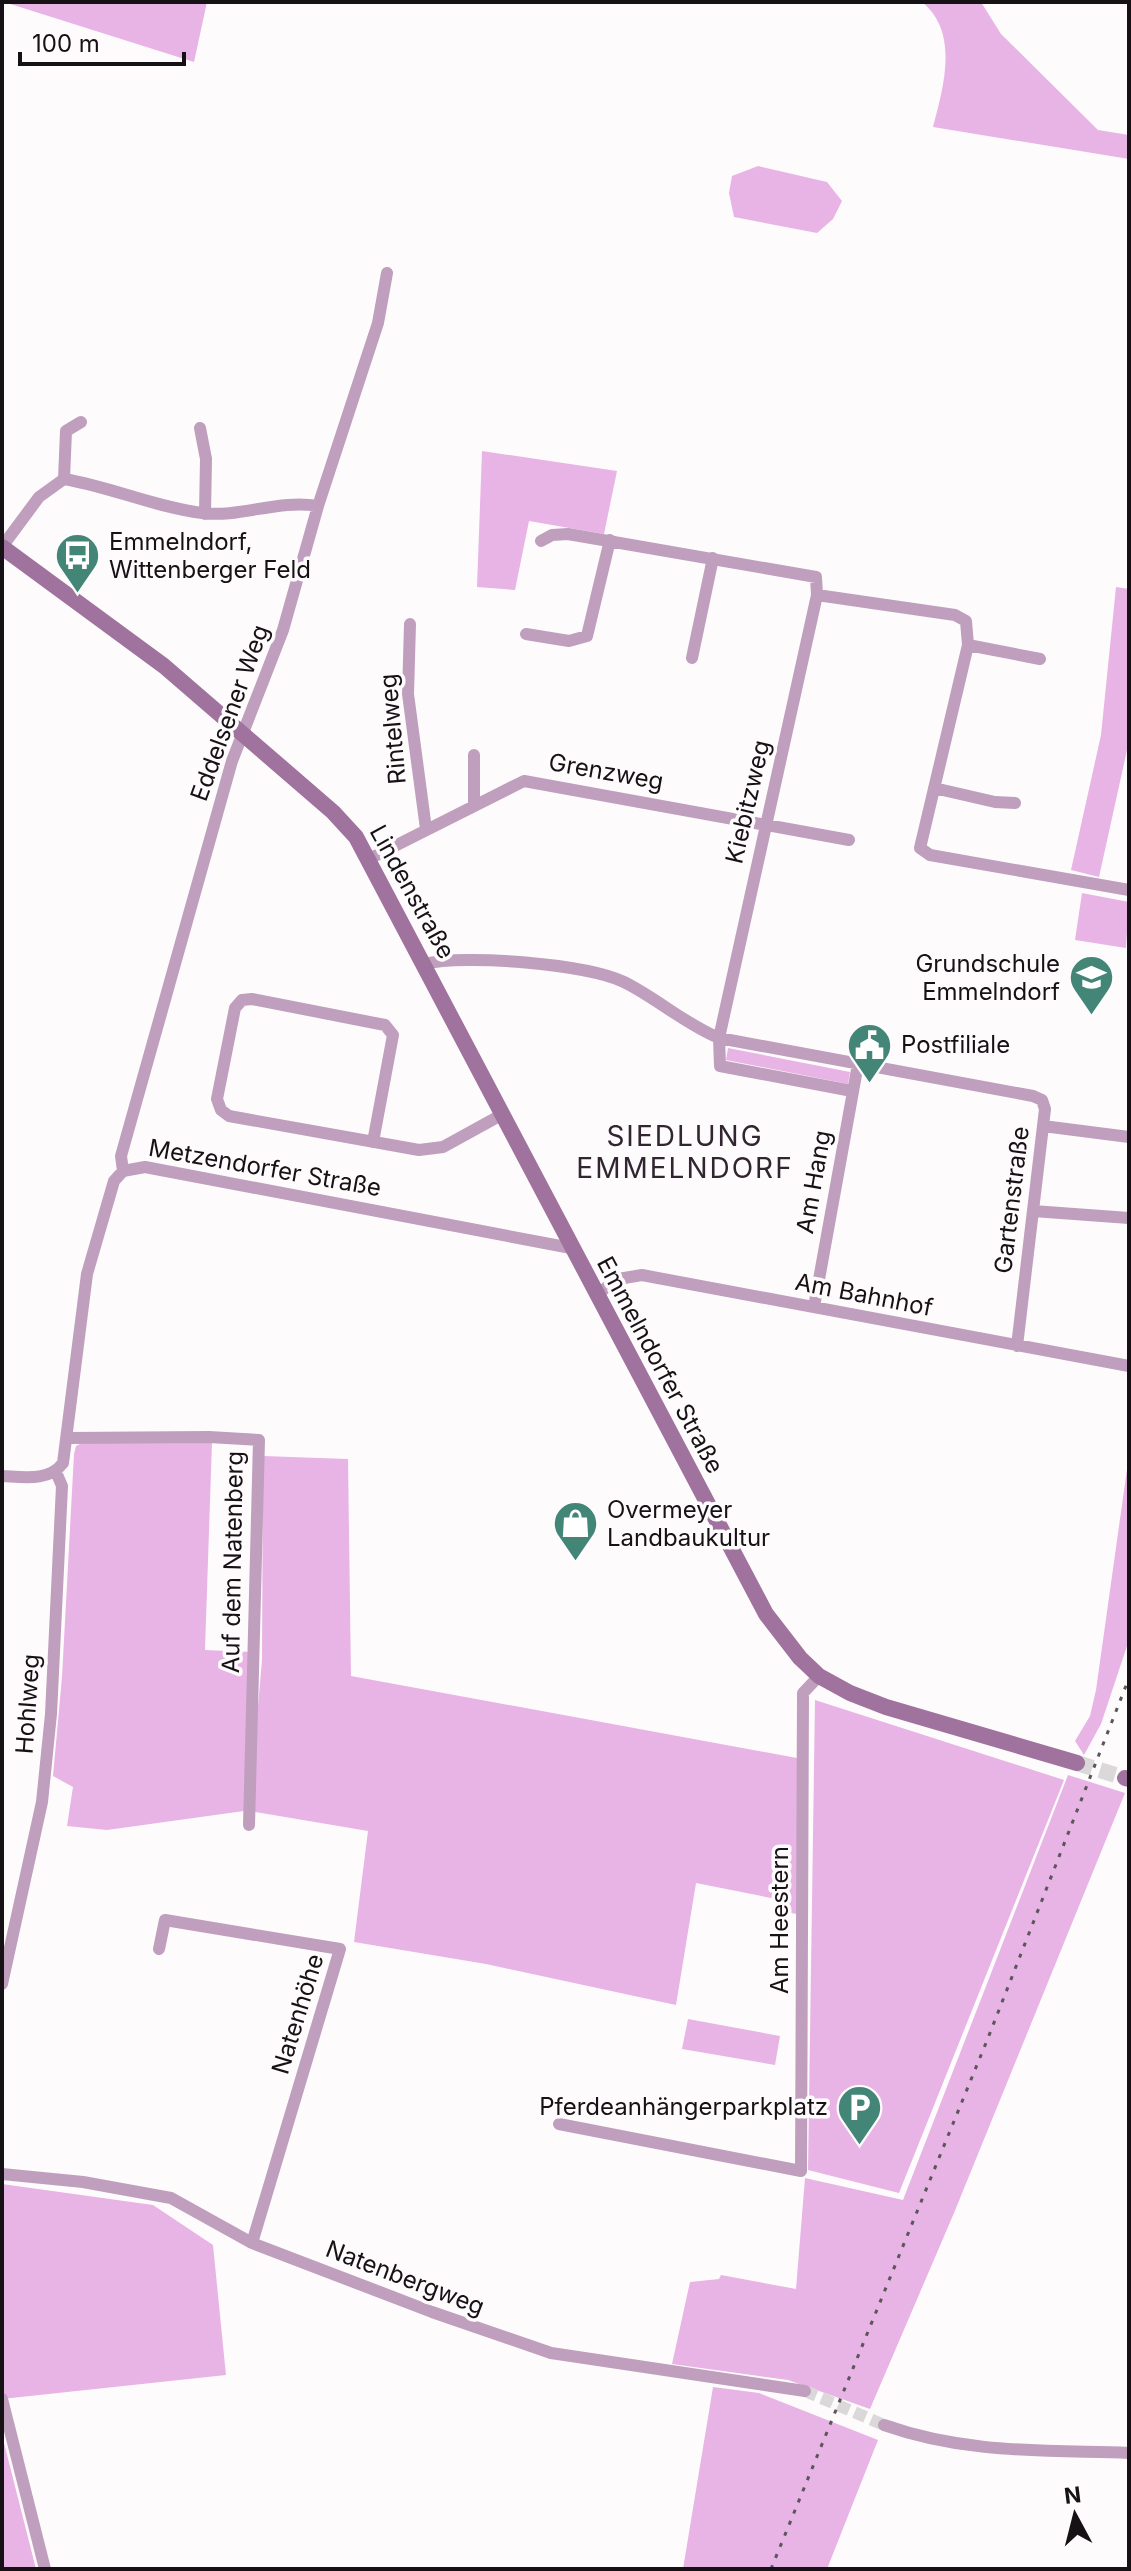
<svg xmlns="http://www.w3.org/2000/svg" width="1131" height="2571" viewBox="0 0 1131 2571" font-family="Inter,sans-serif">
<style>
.green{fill:#e8b4e5}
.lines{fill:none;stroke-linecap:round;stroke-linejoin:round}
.street-tunnel{stroke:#dbd8da;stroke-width:12;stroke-dasharray:12 6;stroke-linecap:butt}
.secondary-tunnel{stroke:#dbd8da;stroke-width:16;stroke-dasharray:16 8;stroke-linecap:butt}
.street{stroke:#bf9fbd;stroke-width:12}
.secondary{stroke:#a0729e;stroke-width:16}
.rail{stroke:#5a5659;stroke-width:3;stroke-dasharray:4 8;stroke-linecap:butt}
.labels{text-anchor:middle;stroke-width:7;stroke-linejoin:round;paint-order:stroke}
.poi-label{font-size:24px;fill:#161115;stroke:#fefbfd;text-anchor:start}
.street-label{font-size:24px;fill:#161115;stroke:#fefbfd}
.quarter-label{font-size:28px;letter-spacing:2px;fill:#312630;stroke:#fefbfd}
</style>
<rect width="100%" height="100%" fill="#fefbfd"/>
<!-- green -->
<path class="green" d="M4 2H207L194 62Z
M922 2H981L1001 34 1098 130 1129 135V159L933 127C943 88 960 33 922 2Z
M758 166 827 182 842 201 833 219 817 233 734 217 729 193 732 176Z
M482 451 617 471 604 534 529 521 515 590 477 587Z
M1116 587 1129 589V741L1099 877 1071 870 1101 735Z
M1082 893 1129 902 1126 948 1075 940Z
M728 1048 850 1072 848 1084 726 1060Z
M86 1441 212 1442 205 1650 252 1652 244 1811 107 1830 67 1826 73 1787 53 1776 62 1677 74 1454 76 1446Z
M1129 1455V1640L1101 1724 1084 1755 1075 1741 1090 1716 1096 1690Z
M263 1456 348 1459 351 1676 797 1758V1914L780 1911 781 1900 696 1883 676 2005 486 1964 354 1942 368 1831 249 1811 262 1660Z
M815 1700 1064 1780 899 2193 808 2170Z
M1068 1775 1125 1793 954 2213 870 2409 788 2380 672 2364 690 2282 719 2279 721 2275 796 2289 805 2178 903 2200Z
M688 2019 780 2036 775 2065 682 2049Z
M2 2184 153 2205 213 2245 226 2375 2 2399Z
M713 2387 759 2393 878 2440 827 2569H683Z
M2 2435 36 2569H2Z"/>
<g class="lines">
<!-- street-tunnel -->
<path class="street-tunnel" d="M805 2391 884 2425"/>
<!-- secondary-tunnel -->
<path class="secondary-tunnel" d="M1077 1763 1125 1778"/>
<!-- street -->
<path class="street" d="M200 428 206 459 205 514
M64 479 66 431 81 422
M541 541 552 535 568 534 816 577 817 595 719 1038 720 1066 852 1091
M2 547 39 497 64 479C111 487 155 507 202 513 240 518 279 499 318 506
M817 595 955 615 966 621 968 645 920 848 930 855 1129 890
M410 624 408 694 426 829
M526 634 569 641 587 636 610 540
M968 645 1040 659
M692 658 713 558
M474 755V805
M934 788 995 802 1015 803
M371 858 524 781 849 840
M424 964C466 954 586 964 624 982 658 999 685 1024 719 1038L1033 1096 1042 1100 1045 1109 1017 1346
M1043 1126 1129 1137
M373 1142 393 1035 385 1025 252 999 242 1000 235 1008 217 1099 221 1110 229 1116 419 1150 443 1147 503 1114
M123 1171 121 1156 232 761 283 630 318 506 378 323 387 273
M1033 1211 1129 1218
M596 1295 618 1279 642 1275 1129 1366
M814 1307 858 1064
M68 1438 209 1437 259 1440 249 1825
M2 1476C23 1477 49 1482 63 1463L87 1274 114 1181 123 1171 145 1167 571 1248
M159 1949 165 1920 340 1949 252 2243
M2 1984 42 1802 51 1714 62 1486 56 1472
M559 2124 801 2171 803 1693 819 1676
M2 2174 83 2182 171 2198 252 2243 432 2312 551 2353 805 2391
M2 2399 45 2569
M884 2425C966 2454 1043 2450 1129 2453"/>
<!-- secondary -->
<path class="secondary" d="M2 547 164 666 333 812 356 837 766 1614 800 1658 819 1676 850 1693 886 1707 1077 1763
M1125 1778 1129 1779"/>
<!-- rail -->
<path class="rail" d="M771 2569 988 2038 1129 1678"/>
</g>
<!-- icons -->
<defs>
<symbol id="bus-pin" viewBox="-11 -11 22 30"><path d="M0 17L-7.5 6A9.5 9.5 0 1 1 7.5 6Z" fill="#438678" stroke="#fefbfd"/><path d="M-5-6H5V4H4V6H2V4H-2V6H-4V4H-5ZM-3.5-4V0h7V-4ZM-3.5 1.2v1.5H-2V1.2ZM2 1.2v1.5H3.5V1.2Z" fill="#fff"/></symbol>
<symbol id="school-pin" viewBox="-11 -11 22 30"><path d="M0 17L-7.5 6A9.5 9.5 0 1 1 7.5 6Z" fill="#438678" stroke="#fefbfd"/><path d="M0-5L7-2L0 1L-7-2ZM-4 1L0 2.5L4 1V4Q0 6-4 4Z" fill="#fff"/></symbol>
<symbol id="civic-pin" viewBox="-11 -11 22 30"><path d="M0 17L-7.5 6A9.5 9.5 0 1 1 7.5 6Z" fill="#438678" stroke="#fefbfd"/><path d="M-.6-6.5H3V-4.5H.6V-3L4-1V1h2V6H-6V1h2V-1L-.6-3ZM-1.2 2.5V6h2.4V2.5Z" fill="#fff"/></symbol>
<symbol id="shop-pin" viewBox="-11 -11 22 30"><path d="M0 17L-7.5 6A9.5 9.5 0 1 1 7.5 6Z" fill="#438678" stroke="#fefbfd"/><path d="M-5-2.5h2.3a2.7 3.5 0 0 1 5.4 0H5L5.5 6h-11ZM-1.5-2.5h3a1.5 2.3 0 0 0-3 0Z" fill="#fff"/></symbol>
<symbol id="parking-pin" viewBox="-11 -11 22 30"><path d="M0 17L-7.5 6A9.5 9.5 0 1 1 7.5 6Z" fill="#438678" stroke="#fefbfd"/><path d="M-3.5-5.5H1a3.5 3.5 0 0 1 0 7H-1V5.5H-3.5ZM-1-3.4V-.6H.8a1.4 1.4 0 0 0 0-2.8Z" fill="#fff"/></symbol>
</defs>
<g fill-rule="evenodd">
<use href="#bus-pin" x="52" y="530" width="51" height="69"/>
<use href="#school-pin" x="1066" y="952" width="51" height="69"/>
<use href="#civic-pin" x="844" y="1020" width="51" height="69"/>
<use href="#shop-pin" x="550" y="1498" width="51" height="69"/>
<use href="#parking-pin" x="834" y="2082" width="51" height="69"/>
</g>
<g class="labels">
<!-- poi labels -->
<g class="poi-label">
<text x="109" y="550">Emmelndorf,<tspan x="109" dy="28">Wittenberger Feld</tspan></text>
<text x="1060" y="972" text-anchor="end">Grundschule<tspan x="1060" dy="28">Emmelndorf</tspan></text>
<text x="901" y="1053">Postfiliale</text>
<text x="607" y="1518">Overmeyer<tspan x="607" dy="28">Landbaukultur</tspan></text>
<text x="828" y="2115" text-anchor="end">Pferdeanhängerparkplatz</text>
</g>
<!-- street labels -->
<g class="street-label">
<text transform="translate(230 713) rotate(-70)" y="8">Eddelsener Weg</text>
<text transform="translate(393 729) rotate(-95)" y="8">Rintelweg</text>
<text transform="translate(606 772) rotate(10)" y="8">Grenzweg</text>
<text transform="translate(748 802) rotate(-77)" y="8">Kiebitzweg</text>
<text transform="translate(412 892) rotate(61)" y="8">Lindenstraße</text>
<text transform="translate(265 1168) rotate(10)" y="8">Metzendorfer Straße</text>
<text transform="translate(814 1182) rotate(-80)" y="8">Am Hang</text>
<text transform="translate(1012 1200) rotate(-83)" y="8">Gartenstraße</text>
<text transform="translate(864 1295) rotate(11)" y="8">Am Bahnhof</text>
<text transform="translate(660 1365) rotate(62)" y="8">Emmelndorfer Straße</text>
<text transform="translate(233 1562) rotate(-89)" y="8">Auf dem Natenberg</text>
<text transform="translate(28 1704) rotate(-86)" y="8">Hohlweg</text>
<text transform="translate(780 1920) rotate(-90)" y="8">Am Heestern</text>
<text transform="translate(298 2014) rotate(-73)" y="8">Natenhöhe</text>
<text transform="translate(405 2278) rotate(21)" y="8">Natenbergweg</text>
</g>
<!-- quarter labels -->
<g class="quarter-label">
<text x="685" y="1146">SIEDLUNG<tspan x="685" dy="32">EMMELNDORF</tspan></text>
</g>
</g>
<!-- border -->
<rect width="1131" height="2571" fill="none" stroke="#161115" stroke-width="8"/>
<!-- north arrow -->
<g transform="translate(1075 2515) rotate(353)" stroke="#fefbfd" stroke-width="6" paint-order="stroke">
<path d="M0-6L14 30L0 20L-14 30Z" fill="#161115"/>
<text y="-12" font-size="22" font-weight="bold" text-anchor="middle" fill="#161115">N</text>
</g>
<!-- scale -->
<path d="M20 52v12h164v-12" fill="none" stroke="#161115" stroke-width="4"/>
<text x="32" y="52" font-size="24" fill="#161115" stroke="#fefbfd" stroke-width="6" paint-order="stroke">100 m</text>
</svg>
